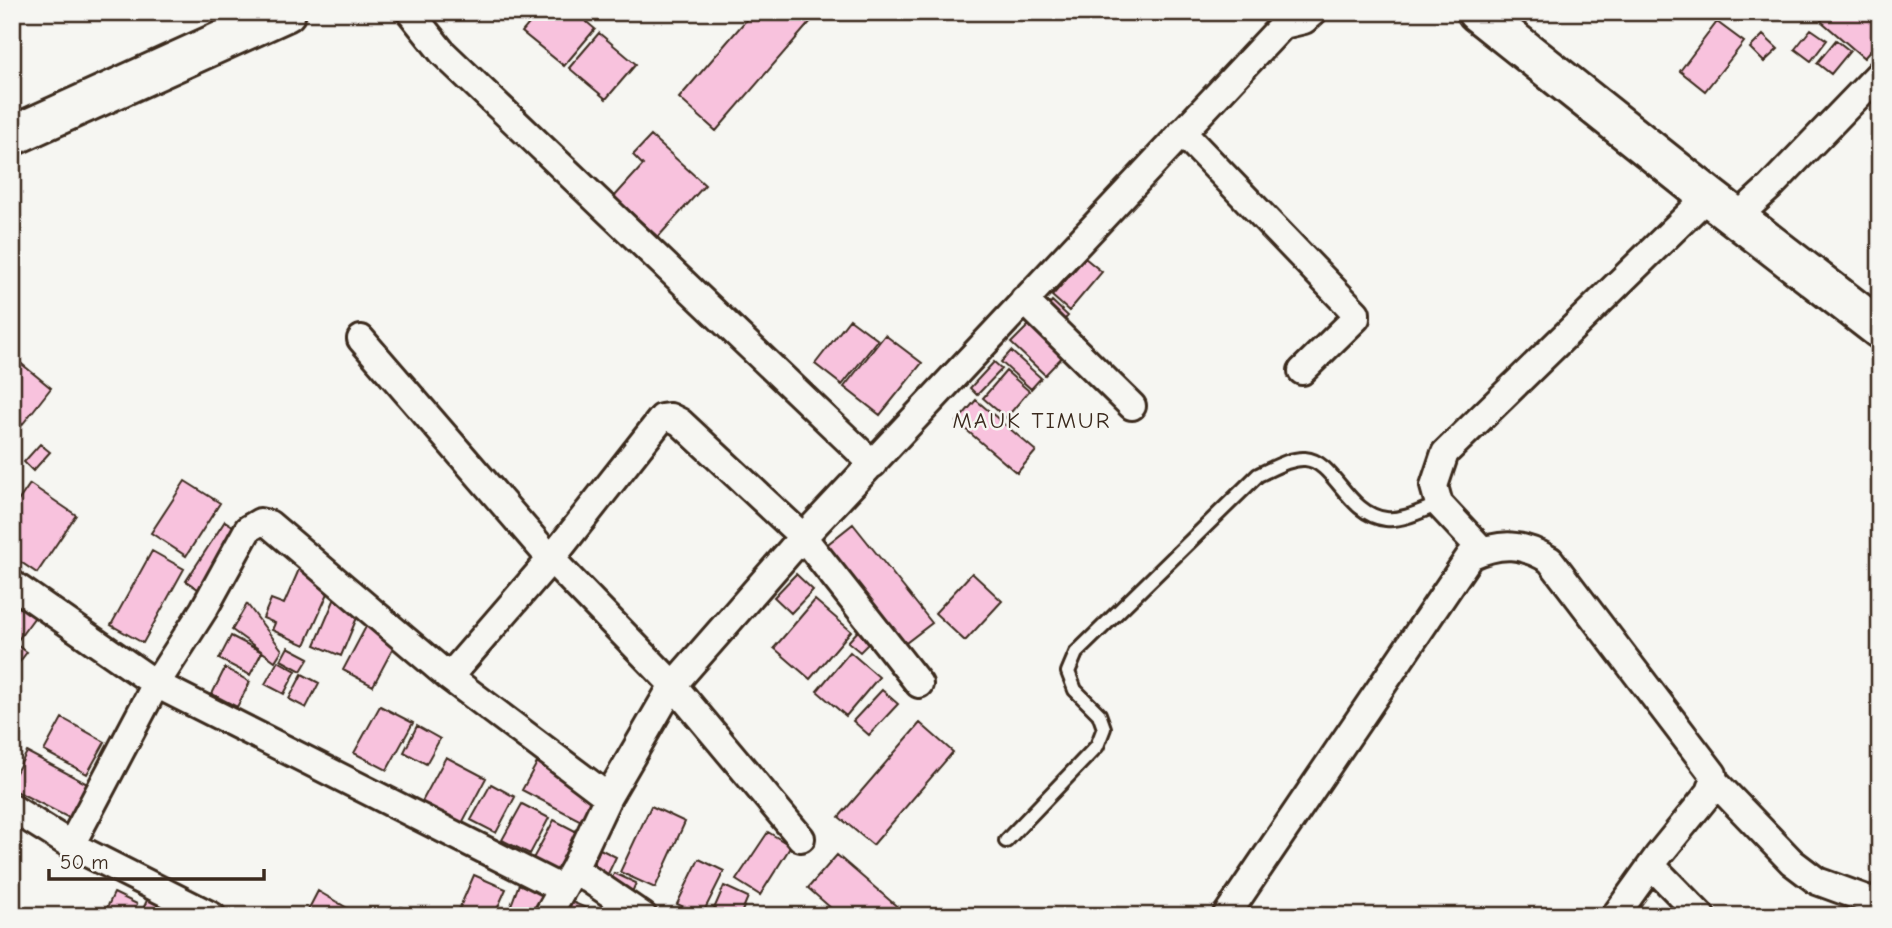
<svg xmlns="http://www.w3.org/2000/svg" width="1892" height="928" viewBox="0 0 1892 928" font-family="'Comic Neue',sans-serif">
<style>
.building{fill:#f8c2dd;stroke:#3b2a1e;stroke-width:2}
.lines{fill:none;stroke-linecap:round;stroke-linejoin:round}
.service-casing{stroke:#3b2a1e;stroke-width:18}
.minor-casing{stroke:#3b2a1e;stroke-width:32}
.primary-casing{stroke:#3b2a1e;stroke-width:44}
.service{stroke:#f6f6f2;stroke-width:12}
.minor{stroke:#f6f6f2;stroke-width:26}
.primary{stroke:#f6f6f2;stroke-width:38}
.labels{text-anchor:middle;stroke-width:5;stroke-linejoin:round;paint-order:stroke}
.quarter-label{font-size:23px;letter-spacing:2px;fill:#3b2a1e;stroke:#f6f6f2}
</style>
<rect width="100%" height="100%" fill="#f6f6f2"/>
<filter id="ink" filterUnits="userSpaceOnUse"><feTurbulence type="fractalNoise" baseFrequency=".0143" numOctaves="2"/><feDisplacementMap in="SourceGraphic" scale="14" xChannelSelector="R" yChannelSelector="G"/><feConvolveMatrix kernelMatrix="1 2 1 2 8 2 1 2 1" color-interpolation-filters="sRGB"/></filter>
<g filter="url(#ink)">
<!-- building -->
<path class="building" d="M539 12H575L595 29 564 66 522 32Z
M753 12H801L811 21 716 131 679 98Z
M1828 12H1867L1880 23V40L1864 58 1821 21Z
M1717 22 1744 42 1705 91 1680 71Z
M1811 29 1827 40 1811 61 1795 49Z
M599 33 636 64 606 99 569 68Z
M1763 35 1778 49 1764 62 1750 48Z
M1836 40 1850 51 1831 74 1817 63Z
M651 136 705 185 658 237 614 197 643 165 633 155Z
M1085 258 1102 272 1069 311 1052 296Z
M1052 301 1068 316 1058 326 1043 312Z
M1036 318 1069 350 1045 375 1011 343Z
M850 319 878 340 842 385 815 364Z
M885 335 922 363 880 415 844 387Z
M1011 351 1041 378 1031 389 1001 362Z
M12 356 51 388 18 430 12 426Z
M994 362 1002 369 977 395 970 388Z
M1006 371 1029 391 1006 418 983 398Z
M976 400 1036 451 1017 473 957 422Z
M40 444 50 452 33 471 24 462Z
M185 481 220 503 186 556 151 533Z
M30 484 76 515 37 573 12 556V510Z
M225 521 242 532 204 593 186 581Z
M853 524 932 623 898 649 819 551Z
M152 551 184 569 143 643 111 625Z
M300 567 333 582 305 645 272 630 275 623 263 618 271 599 284 604Z
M972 573 1002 601 965 641 935 613Z
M796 574 813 590 791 613 774 597Z
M12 596 37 614 15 644 27 652 12 672Z
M335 598 361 608 341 656 315 645Z
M815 600 851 631 810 679 774 648Z
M247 604 282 650 275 661 232 630Z
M369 621 399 637 373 686 343 670Z
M858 631 869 643 860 652 848 642Z
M231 636 262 652 250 675 219 659Z
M288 647 309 658 301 671 281 660Z
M850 652 879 677 846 716 817 691Z
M278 661 296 671 284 694 265 684Z
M225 668 250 682 237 707 212 694Z
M302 674 319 683 306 708 289 699Z
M882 690 898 704 869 735 853 721Z
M380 706 413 723 387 770 354 753Z
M62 718 105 742 87 774 44 751Z
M920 723 953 752 873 845 839 817Z
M417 726 440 739 426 764 404 752Z
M27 752 93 787 75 821 12 789V780Z
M446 757 486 778 459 829 419 807Z
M538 761 598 793 583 822 522 790Z
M491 784 515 797 496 833 471 820Z
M522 804 549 818 530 854 502 840Z
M651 806 685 822 655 888 620 872Z
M554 820 583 835 559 880 530 864Z
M768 832 791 846 760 895 736 880Z
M600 849 616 857 607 876 592 869Z
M837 855 908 916H840L808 888Z
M699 859 724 871 702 915 677 904Z
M614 873 636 883 630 897 608 886Z
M474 875 506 889 494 916H456Z
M519 884 546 894 538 916H507Z
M724 886 748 897 740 916H723L713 911Z
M151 891 171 899 164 916H140Z
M318 891 347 908 343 916H305Z
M114 893 137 904 131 916H103Z
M572 902 604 916H566Z
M401 907 419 916H397Z"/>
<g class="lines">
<defs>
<path id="service" d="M1006 841 1097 746 1104 728 1099 714 1075 690 1068 672 1076 653 1258 475C1272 469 1289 458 1305 459 1335 461 1347 515 1386 519 1403 521 1423 510 1439 504"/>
<path id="minor" d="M410 12 442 52 873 464
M1182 132 1356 313V318L1302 371
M1736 218 1770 187 1880 73
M1024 300 1132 406
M361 339 551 559 673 685 801 838
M1482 550 1439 504 1434 486 1445 453 1708 196
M12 584 156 684 71 845 212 916
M449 677 551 559 662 418 670 417 680 422 803 537 919 684
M1714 781 1792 862 1817 881 1880 904
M12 808 71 845
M1652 866 1701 916
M574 869 643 916
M562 889 156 684 204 609 248 529 260 522 269 524 449 677 608 797
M547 916 574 869 608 797 673 685 791 550 1283 25 1304 20 1313 12
M1226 916 1470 556C1501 542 1522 543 1550 560L1713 774 1714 781 1710 792 1658 856 1615 916"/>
<path id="primary" d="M1477 12 1708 196 1880 329
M12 136 286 12"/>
</defs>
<!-- service casing -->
<use href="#service" class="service-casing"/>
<!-- minor casing -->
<use href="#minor" class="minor-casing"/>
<!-- primary casing -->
<use href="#primary" class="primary-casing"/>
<!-- service -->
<use href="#service" class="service"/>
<!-- minor -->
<use href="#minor" class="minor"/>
<!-- primary -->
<use href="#primary" class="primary"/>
</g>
</g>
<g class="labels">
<!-- quarter labels -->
<g class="quarter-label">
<text x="1032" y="428">MAUK TIMUR</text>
</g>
</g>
<!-- margin -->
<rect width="1892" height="928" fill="none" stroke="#f6f6f2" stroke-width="42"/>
<rect x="21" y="21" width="1850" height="886" fill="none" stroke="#3b2a1e" stroke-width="2.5" filter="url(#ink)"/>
<!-- scale -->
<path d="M49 869v10h215v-10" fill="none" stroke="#3b2a1e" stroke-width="3.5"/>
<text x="60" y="869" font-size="21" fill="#3b2a1e" stroke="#f6f6f2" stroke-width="5" paint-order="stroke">50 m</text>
</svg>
